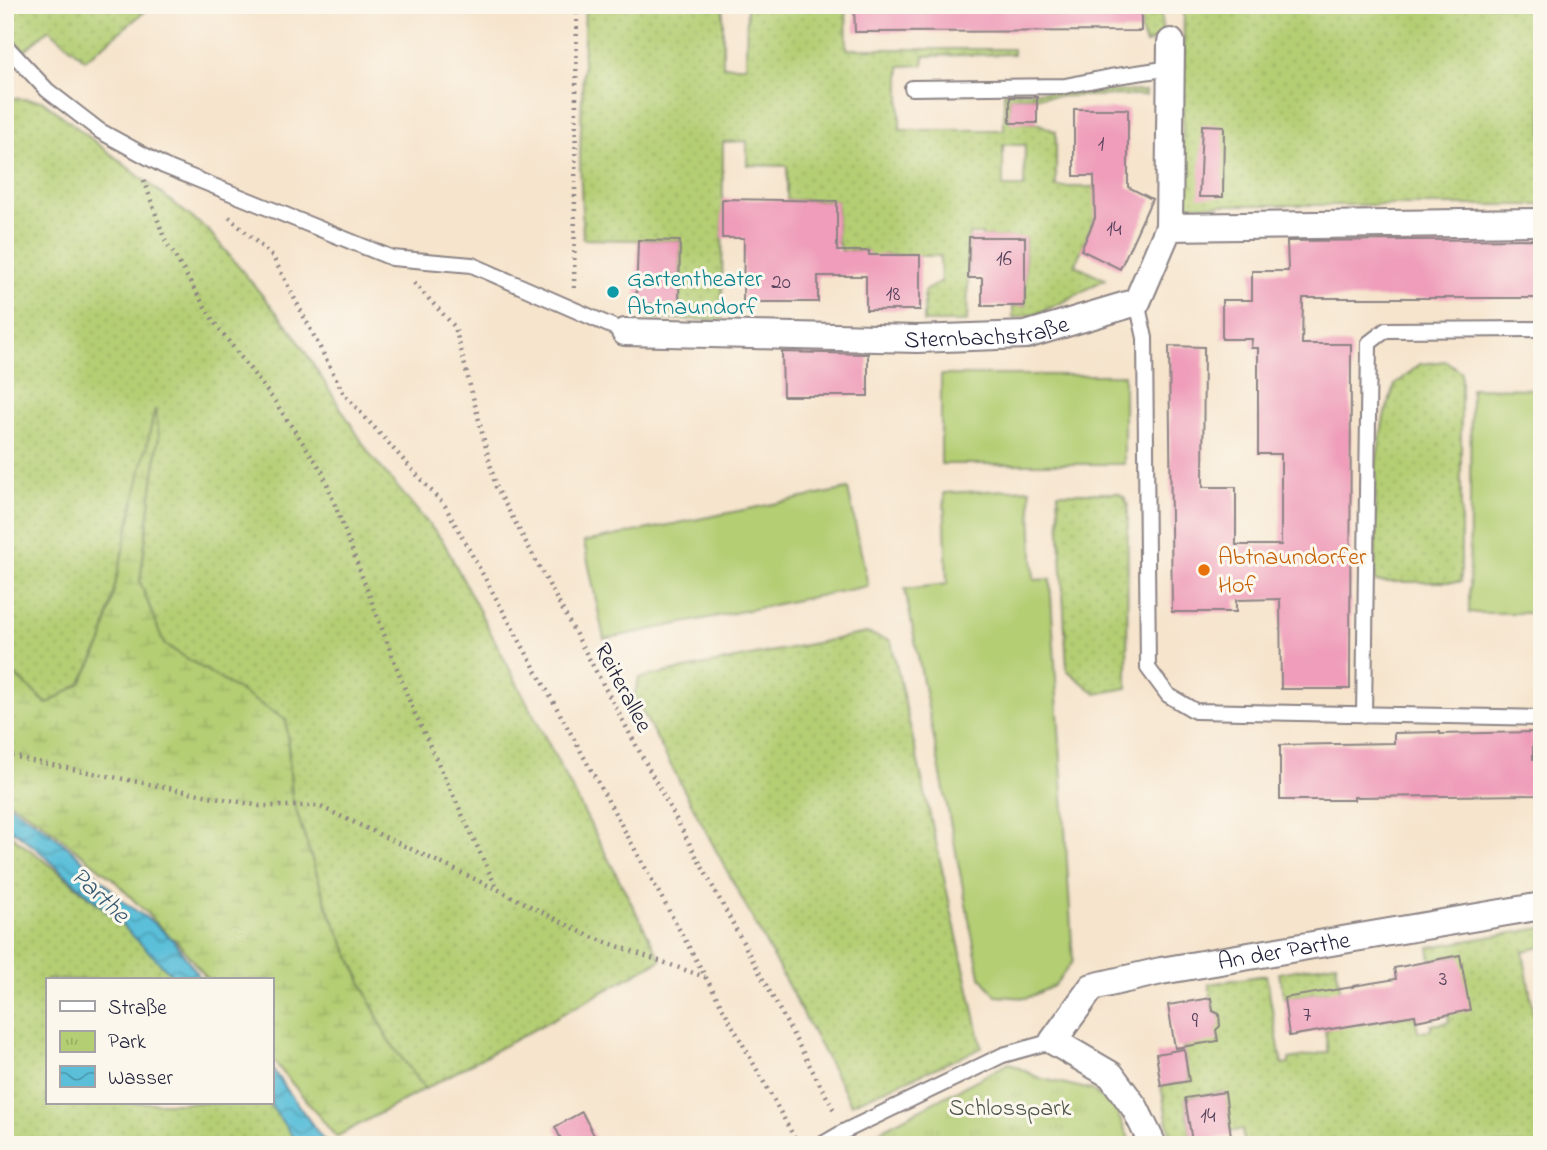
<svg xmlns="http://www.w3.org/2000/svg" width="1547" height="1150" viewBox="0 0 1547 1150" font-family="'Indie Flower',sans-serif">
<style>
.grass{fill:url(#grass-dots);stroke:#6b7857;stroke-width:2;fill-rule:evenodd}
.wetland{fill:url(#wetland-marsh);stroke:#6b7857;stroke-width:2}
.park{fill:url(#park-tufts);stroke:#6b7857;stroke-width:2}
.pitch{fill:#b4ce73;stroke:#6b7857;stroke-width:2}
.water{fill:url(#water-waves);stroke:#3e708a;stroke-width:2}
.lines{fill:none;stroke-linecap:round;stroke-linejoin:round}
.stream{stroke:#5bbfd9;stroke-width:9}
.building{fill:#ef9dba}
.lane-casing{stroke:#8c8384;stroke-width:18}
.street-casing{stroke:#8c8384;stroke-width:30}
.path{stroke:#8c8384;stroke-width:4.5;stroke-dasharray:2 5;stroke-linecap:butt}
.lane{stroke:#fff;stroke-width:14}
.street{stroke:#fff;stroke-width:26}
.culture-dot{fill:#0f9aa8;stroke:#fbf7ec;stroke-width:2.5}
.food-dot{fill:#e8710a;stroke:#fbf7ec;stroke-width:2.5}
.labels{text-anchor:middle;stroke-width:6;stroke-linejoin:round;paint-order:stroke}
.number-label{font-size:21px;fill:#55415b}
.culture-label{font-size:24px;fill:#0d838f;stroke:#fbf7ec;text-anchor:start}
.street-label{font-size:24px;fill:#22223b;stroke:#fbf7ec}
.food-label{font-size:24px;fill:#c56008;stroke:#fbf7ec;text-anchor:start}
.park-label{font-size:24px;fill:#4e564c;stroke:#fbf7ec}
.water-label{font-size:26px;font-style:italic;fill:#365972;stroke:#fbf7ec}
</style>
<defs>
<pattern id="grass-dots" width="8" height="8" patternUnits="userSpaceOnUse" patternTransform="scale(1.75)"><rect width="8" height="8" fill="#b4ce73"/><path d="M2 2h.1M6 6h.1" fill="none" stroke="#9ab164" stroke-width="1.8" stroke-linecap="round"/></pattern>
<pattern id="wetland-marsh" width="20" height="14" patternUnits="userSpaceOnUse" patternTransform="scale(1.75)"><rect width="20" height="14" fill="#b4ce73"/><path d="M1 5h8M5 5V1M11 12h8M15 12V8" fill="none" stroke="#9ab164"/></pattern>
<pattern id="park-tufts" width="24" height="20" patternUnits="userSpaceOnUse" patternTransform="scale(1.75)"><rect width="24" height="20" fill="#b4ce73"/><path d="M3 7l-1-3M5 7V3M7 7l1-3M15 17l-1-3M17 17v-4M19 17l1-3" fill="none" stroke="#9ab164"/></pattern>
<pattern id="water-waves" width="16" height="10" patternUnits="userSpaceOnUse" patternTransform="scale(1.75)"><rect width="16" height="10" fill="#5bbfd9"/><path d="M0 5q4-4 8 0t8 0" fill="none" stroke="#4b9bb1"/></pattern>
</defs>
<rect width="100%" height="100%" fill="#fbf7ec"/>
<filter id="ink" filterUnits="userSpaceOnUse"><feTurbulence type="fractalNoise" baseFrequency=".0143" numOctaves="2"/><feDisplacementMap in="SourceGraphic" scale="14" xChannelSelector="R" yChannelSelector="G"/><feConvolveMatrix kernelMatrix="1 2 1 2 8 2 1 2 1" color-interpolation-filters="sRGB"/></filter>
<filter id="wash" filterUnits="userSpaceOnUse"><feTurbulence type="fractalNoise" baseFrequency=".00686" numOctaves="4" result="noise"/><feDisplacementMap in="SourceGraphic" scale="28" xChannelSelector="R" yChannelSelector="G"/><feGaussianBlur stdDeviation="1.57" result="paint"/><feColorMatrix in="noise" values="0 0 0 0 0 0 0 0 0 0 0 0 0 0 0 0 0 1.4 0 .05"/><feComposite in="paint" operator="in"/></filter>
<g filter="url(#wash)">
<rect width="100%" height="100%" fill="#f6e4cc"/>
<!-- grass -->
<path class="grass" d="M5 5H153L85 60 49 29 24 51 5 30Z
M585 5H723V66H746L747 5H846L847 49H1013V54L924 56 923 65 900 66V130H1004V92L1146 91V95L1010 97V122L1037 123 1056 132V187H1094L1100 206 1075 265 1105 279 1067 300 1037 314 1013 318V306H1025V238L982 237V234H969L967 322H924V291L941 282 940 256 885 255 868 259V251H841L837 239V201L787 200V166L747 165V141L723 142 722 320 649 319V304H679L680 241 583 239 580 159ZM1003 145H1025L1024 187H1003Z
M1141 5H1162V36L1146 44 1141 31Z
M1184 5H1542V205H1182Z
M11 98 43 101 209 231 292 331 371 456 443 541 661 960 425 1089 387 1038 328 909 292 798 286 720 164 645 140 582 159 435 102 643 81 683 47 704 5 666V186Z
M1446 361 1461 372V582H1375L1376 463 1384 417 1395 385 1420 364Z
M1058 493H1117L1124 497 1128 505 1127 688 1096 694 1067 670Z
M866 633 891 641 982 1048 851 1104 634 696 639 678Z
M5 831 53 867 162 957 181 980H47V1103H271L303 1145H5Z
M1542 928V947L1523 951 1534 1016 1542 1015V1078L1535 1080 1539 1101H1542V1145H1244L1242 1130 1230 1131 1224 1092 1185 1098 1191 1136 1171 1139 1161 1086 1189 1081 1183 1047 1216 1030 1219 1014 1213 1011 1209 984 1266 975 1282 1065 1289 1064V1059L1328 1052 1325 1030 1330 1029 1325 992 1284 998 1279 973 1336 963 1346 1025 1360 1024 1415 1014 1418 1032 1431 1030V1025L1449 1022 1448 1011 1460 955 1431 960 1429 947Z"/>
<!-- wetland -->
<path class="wetland" d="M155 409 159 435 140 582 164 644 286 720 292 798 328 909 387 1038 425 1089 336 1137 271 1058V980H208L175 939H172L113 879 40 821 5 799V666L47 704 81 683 102 643Z"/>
<!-- park -->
<path class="park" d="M1009 1063 1039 1078 1092 1090 1115 1108 1132 1145H852Z"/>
<!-- pitch -->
<path class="pitch" d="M941 375H1124V464H941Z
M1471 388 1542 389V613H1469Z
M848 489 868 586 604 639 584 542Z
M1030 489 1034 580 1050 579 1073 961 1054 986 1027 998 996 996 980 976 905 589 947 584 944 493Z"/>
<!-- water -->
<path class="water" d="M5 802 43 827 74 852 125 903 155 924 172 939 202 980H177L121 924 38 850C27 842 18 832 5 826Z
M271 1068 272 1069 327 1145H299L269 1103H271Z"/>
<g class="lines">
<!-- stream -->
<path class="stream" d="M5 6V5"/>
</g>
<g id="blocks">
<!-- building -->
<path class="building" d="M854 5H1141V31L855 32Z
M1010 97H1037V123H1010Z
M1074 109H1128V187L1152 199 1120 269 1081 250 1095 218 1094 176H1074Z
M1202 125 1224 126 1223 197H1199Z
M722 199 837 201V251H869V255H920V310H866V276H818V302H743L744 238H722Z
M969 237H1025V306H982V278H968Z
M1542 239V298H1303L1302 344H1351L1350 689H1281L1280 599 1236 600V612H1172L1169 346 1204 347 1203 487H1236V545H1281V454H1258V348H1251L1252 339H1222V300H1252V271H1288L1287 241Z
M638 240 680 241 679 305 636 304Z
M782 352 868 354V396H783Z
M1440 732V734L1533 732V759H1542V795L1354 797V800H1280V745L1394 743V733Z
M1460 955 1470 1010 1416 1021 1415 1015 1289 1036 1284 998 1353 987V986L1396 979 1394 968Z
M1211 998 1213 1011 1219 1014 1220 1026 1216 1030 1218 1041 1175 1048 1168 1005Z
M1184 1049 1189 1081 1161 1086 1156 1054Z
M1225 1092 1231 1136 1192 1142 1185 1098Z
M582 1112 599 1145H564L555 1127Z"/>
</g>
</g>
<g filter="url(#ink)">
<use href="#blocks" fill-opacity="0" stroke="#8c8384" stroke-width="2"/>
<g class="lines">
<defs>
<path id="lane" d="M5 45 47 90 100 131 164 166 392 258 472 265 625 332
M912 88 1065 86 1110 77 1171 68
M1137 302 1145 338 1148 668 1168 695 1195 711 1542 718
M1364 715 1369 343 1386 330 1542 329
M821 1145 845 1131 1003 1055 1053 1041"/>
<g id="street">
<path d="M1169 227 1171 42"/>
<path id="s1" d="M625 332 917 339 1026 335 1137 302 1169 227 1542 222"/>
<path id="s2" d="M1153 1145 1135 1108 1111 1075 1053 1041 1092 987 1161 971 1542 906"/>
</g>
</defs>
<!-- lane casing -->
<use href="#lane" class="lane-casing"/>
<!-- street casing -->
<use href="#street" class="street-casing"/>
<!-- path -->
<path class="path" d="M144 180 164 238 214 322 273 399 322 471 411 705 497 889 589 936 705 977
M229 217 273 257 344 394 445 506 798 1144
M414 283 455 327 496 487 835 1112
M574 288 577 5
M5 753 27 760 260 806H319L496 889"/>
<!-- lane -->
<use href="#lane" class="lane"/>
<!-- street -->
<use href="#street" class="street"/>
</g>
</g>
<!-- markers -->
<circle class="culture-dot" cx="613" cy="292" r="7"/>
<circle class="food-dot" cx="1204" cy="570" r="7"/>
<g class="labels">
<!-- number labels -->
<g class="number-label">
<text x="1101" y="150">1</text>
<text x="1114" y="235">14</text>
<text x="1004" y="265">16</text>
<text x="781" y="288">20</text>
<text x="893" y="300">18</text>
<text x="1443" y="985">3</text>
<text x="1307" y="1021">7</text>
<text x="1195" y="1027">9</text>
<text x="1208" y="1122">14</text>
</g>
<!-- culture labels -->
<g class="culture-label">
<text x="627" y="286">Gartentheater<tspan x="627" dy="28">Abtnaundorf</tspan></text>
</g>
<!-- street labels -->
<g class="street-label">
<text dy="8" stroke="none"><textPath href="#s1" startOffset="362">Sternbachstraße</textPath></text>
<text transform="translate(624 687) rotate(62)" y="8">Reiterallee</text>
<text dy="8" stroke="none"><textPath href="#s2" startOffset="411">An der Parthe</textPath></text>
</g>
<!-- food labels -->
<g class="food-label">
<text x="1218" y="564">Abtnaundorfer<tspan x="1218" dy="28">Hof</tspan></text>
</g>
<!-- park labels -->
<g class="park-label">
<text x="1010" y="1115">Schlosspark</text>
</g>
<!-- water labels -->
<g class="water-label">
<text transform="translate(101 894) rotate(43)" y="9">Parthe</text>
</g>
</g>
<!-- margin -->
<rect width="1547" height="1150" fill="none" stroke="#fbf7ec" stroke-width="28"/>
<!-- legend -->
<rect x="46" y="978" width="228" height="126" fill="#fbf7ec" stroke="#a4a2a5" stroke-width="2"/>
<rect x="60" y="1001" width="35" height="10" fill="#ffffff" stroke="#a4a2a5" stroke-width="2"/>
<text x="108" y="1014" font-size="21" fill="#22223b">Straße</text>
<rect x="60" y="1031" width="35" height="21" fill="url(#park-tufts)" stroke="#a4a2a5" stroke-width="2"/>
<text x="108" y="1048" font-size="21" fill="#22223b">Park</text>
<rect x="60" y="1066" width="35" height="21" fill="url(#water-waves)" stroke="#a4a2a5" stroke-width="2"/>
<text x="108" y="1084" font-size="21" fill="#22223b">Wasser</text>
</svg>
